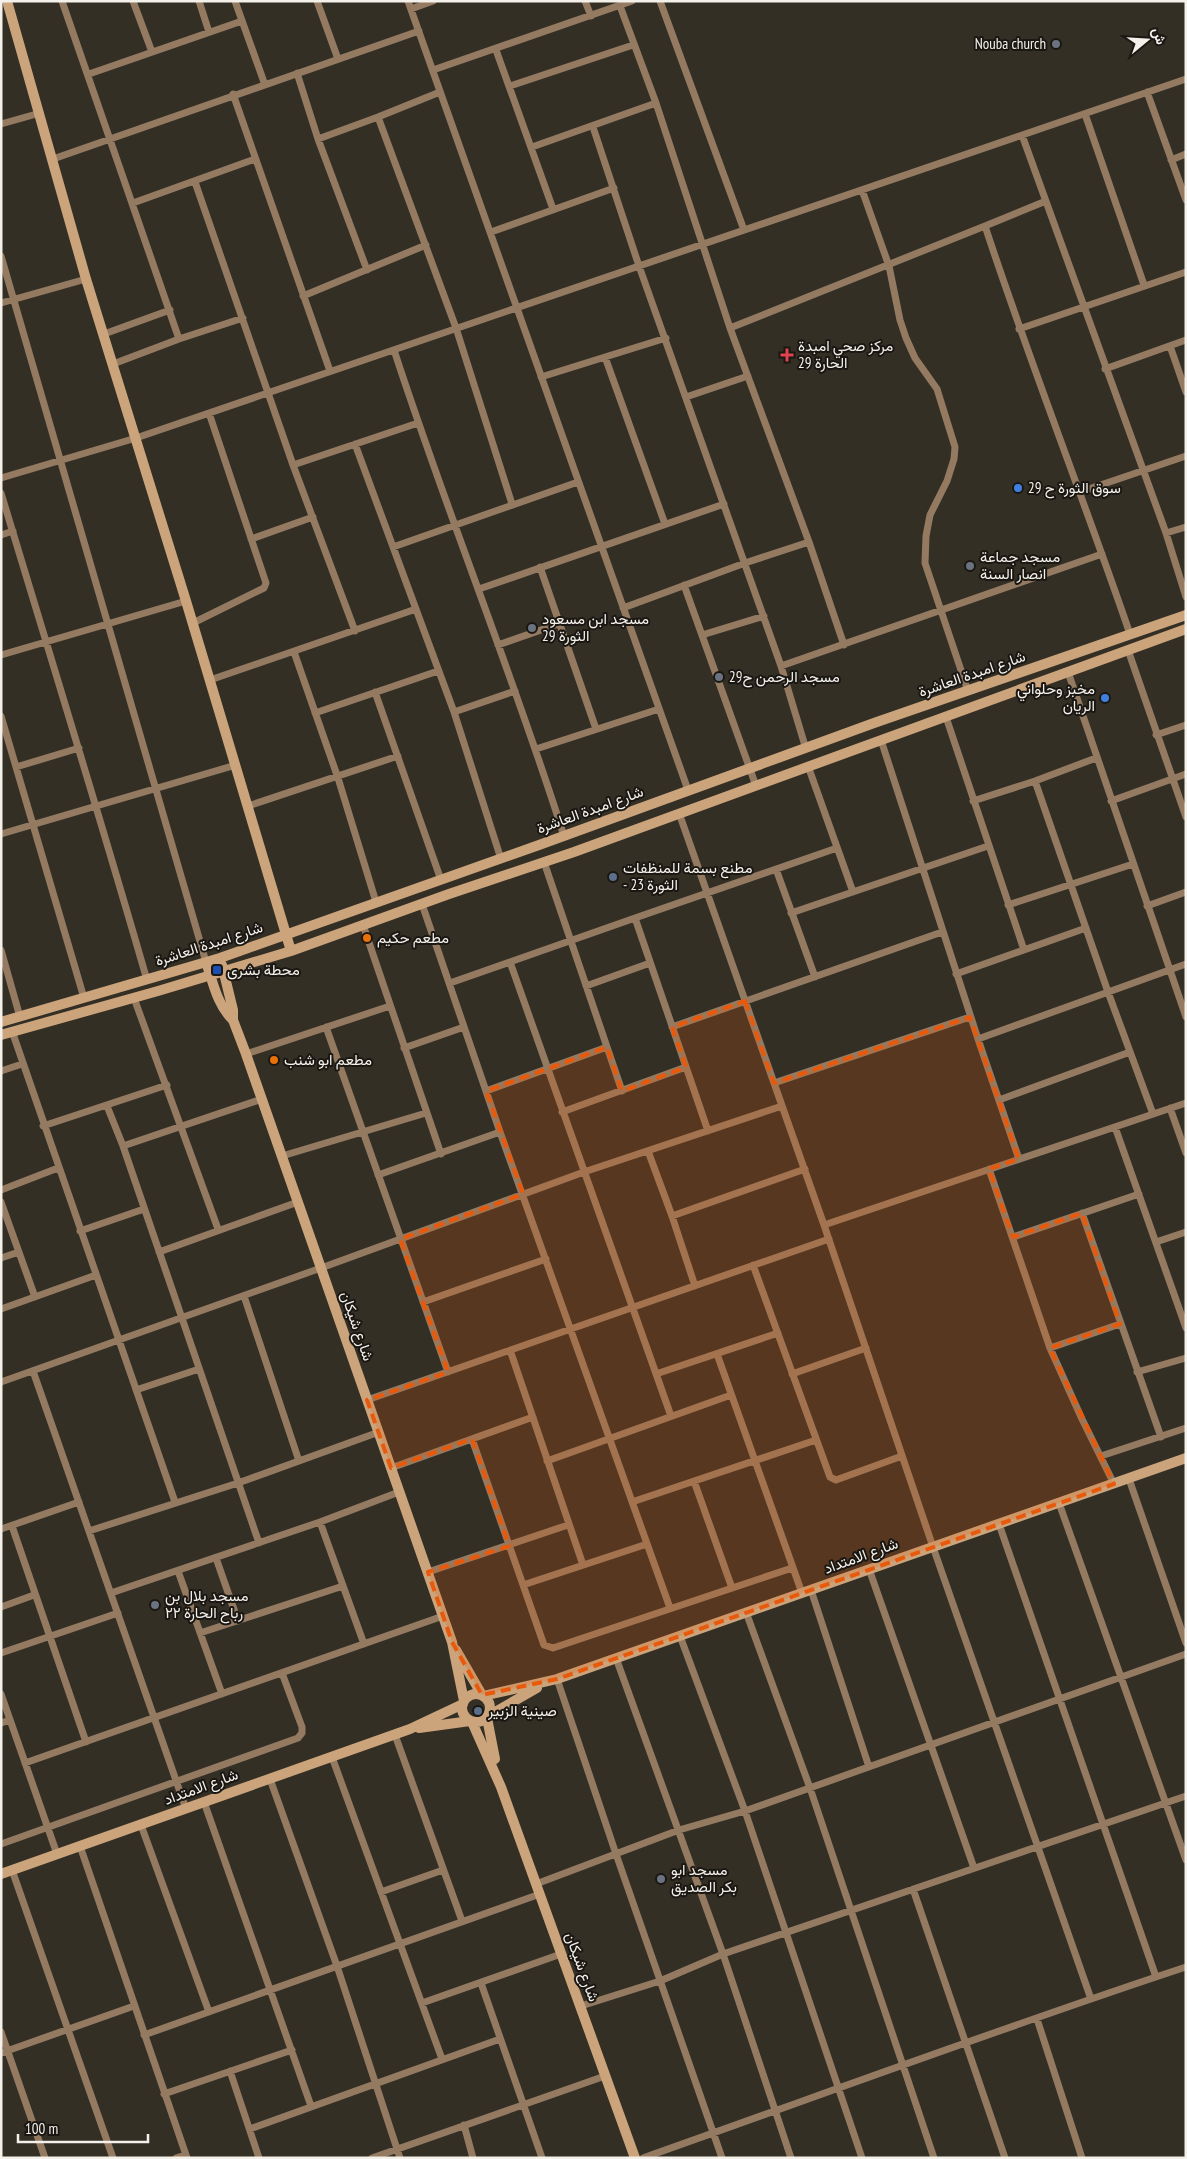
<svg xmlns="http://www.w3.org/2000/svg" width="1187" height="2159" viewBox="0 0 1187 2159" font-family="'PT Sans Narrow',Vazirmatn,sans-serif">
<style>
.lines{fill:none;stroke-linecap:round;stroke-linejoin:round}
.street{stroke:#937a61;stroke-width:7}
.secondary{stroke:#cba47c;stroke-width:10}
.marked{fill:#e8590c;fill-opacity:0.2;stroke:#e8590c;stroke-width:4;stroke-dasharray:10 6;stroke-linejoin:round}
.worship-dot{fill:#6b7280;stroke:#1a1713;stroke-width:2}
.health-dot{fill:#e0444e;stroke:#1a1713;stroke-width:2}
.shop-dot{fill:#3f7fe0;stroke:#1a1713;stroke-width:2}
.service-dot{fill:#5c6f8a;stroke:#1a1713;stroke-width:2}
.food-dot{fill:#e8710a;stroke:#1a1713;stroke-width:2}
.transit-dot{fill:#1a4fb4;stroke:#1a1713;stroke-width:2}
.labels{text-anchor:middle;stroke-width:4;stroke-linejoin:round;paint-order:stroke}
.poi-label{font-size:15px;fill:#f4f0ea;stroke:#1a1713;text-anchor:start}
.street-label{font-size:15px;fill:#f4f0ea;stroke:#1a1713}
</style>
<rect width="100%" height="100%" fill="#342f25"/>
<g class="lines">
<!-- street -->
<path class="street" d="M62 1 179 339
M133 1 152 52
M199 1 209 32
M235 1 265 85
M317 1 338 59
M408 1 688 790
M585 1 591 16
M660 1 744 230
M620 6 656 103 730 328 809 542 844 645
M411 9 433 1
M496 50 553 209
M433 70 632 1
M297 73 318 139 367 270
M89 74 242 21
M510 86 633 45
M1147 92 1186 200
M233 94 330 371
M1085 114 1144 285
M378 117 456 328 512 504
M1 124 40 113
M593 127 639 266 781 666 806 749
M1022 135 1166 533 1186 597
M318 139 378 117 440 92
M532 147 656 103
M53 159 419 31
M1171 160 1186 154
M195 182 293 465 355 631
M862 190 889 266 900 320 906 338 915 358 937 389 955 447 954 459 947 481 930 515 926 536 925 563 968 691
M1046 201 985 226C1030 363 1083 497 1130 634
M133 203 255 159
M491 232 614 188
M1 256 206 962
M303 296 426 245
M1 303 86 279
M730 328 985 226
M1019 329 1186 272
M104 334 170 310
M1170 346 1186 392
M394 350C447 513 512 672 564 836
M605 357 665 524
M113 364 179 339 243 318
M1105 369 1186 340
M541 377 666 338
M686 397 748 376
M355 444 454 712 501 859
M293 465 418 423
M1 478 136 438 1186 79
M1080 492 1186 456
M1 493C50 655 100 817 147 980
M1166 533 1186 527
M1 535 13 531
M251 539 313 517
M393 547 578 482
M540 567 596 729
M684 585 756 786
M479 589 724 504
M623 608 745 563 809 542
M193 623 264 588 266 583 209 413
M702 635 764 616
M498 645 561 623
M1128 650 1186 817
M294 652 338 778 376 902
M1 655 186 601
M781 666 1102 554
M1068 672 1186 1017
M210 680 416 609
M375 692 441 880
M454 712 515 691
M315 713 438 671
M1 716 84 998
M946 717 1024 950
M1156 735 1186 725
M881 740 978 1039 1019 1159
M536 749 659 709
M808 766 853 892
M16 767 79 748
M1035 781 1108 992 1153 1114
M973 801 1035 781 1096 758
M1111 801 1186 774
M248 806 398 756
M679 813 824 1225 933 1547 1091 1999
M1 834 236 765
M544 862 622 1091
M776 869 815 977
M422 904 500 1132 670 1608
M1008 905 1133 864
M1147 906 1186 892
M791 913 988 846
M363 925 441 1154
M1 950 20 1017
M510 962 671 1416
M956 974 1086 928
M450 983 635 918
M586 986 650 963
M134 998 218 1229
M326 1027 448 1372
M672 1027 942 932
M12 1031 175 1502
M978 1039 1186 964
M404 1048 464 1027
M246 1054 390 1006
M1 1071 22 1064
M774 1083 970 1017
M486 1091 607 1047
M999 1100 1130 1052
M107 1106 123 1146 259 1543
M1170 1108 1186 1153
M562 1112 686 1067
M43 1126 167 1085
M1115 1127 1186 1328
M708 1131 635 918 837 848
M123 1146 262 1099
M648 1151 672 1216 695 1286
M282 1156 426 1113
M989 1169 1050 1348 1082 1419 1114 1484
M378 1175 500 1132
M1 1190 58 1168
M1 1202 35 1297
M1082 1213 1161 1437
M672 1216 805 1169
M824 1225 1186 1103
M80 1231 144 1209
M1013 1237 1139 1194
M1156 1242 1186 1232
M159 1252 298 1202
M1 1258 19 1252
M753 1265 830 1477 836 1480 902 1456
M244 1296 299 1461
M423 1302 546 1259
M1 1309 96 1275
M1050 1348 1120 1324
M510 1350 583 1565
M717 1354 802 1593
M33 1371 186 1809
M1137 1372 1186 1358
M656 1374 778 1333
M792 1374 866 1348
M1 1382 321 1268 584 1172 782 1106
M136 1390 199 1369
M367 1400 829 1239
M472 1439 544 1645 553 1648 792 1568
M1101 1456 1186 1428
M547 1461 731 1395
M391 1468 533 1417
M1129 1479 1186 1643
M694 1481 732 1588
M632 1502 816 1440
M1059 1503 1186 1860
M320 1522 364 1644
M999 1524 1156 1977
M12 1526 86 1742
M1 1529 79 1502
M89 1531 238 1483 379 1432
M216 1558 238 1621
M869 1569 974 1868
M178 1571 222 1694
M428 1572 568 1525
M523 1585 647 1544
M811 1590 869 1767
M111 1593 320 1522 399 1492
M1 1607 34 1595
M746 1612 810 1788 934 2158
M200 1633 343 1586
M680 1636 745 1811 862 2158
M1 1653 118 1613
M616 1658 723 1954 791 2158
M557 1679 616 1854 722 2158
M1 1694 57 1854
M1 1723 10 1720
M395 1735 462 1921
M332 1757 442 2059
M25 1763 443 1616
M270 1779 337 1966 400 2158
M204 1802 311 2106
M141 1825 209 2012
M1 1844 298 1738 302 1733V1727L282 1673
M80 1846 187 2158
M12 1870 113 2158
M536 1884 679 1830 745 1811 1186 1654
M913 1889 1005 2158
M381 1892 443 1870
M481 1983 542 2158
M422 2003 561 1954
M581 2006 660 1981 723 1954 1186 1796
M1037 2019 1082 2158
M1 2032 45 2158
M144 2035 540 1894
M1 2053 134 2006
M230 2071 259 2158
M164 2094 292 2050
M464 2125 473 2158
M250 2129 500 2039
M176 2158 185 2155
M372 2158 605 2076
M643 2158C824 2094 1004 2027 1186 1967"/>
<!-- secondary -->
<path class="secondary" d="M7 1 86 279 186 601 291 951
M206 962C213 982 217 1005 233 1020
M222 965 233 1010V1020L246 1054 452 1642 464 1701
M1 1022 220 958 539 845 874 723 1186 615
M1 1035 158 991 291 951 449 894 574 852 1186 629
M456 1650 482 1695
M462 1708a14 14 0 1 1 28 0a14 14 0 1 1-28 0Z
M483 1696 557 1679 1186 1458
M488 1716 537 1688
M487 1718 495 1759
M472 1722 501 1787 635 2158
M419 1728 470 1721
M1 1874 410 1729 463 1704"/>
</g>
<!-- marked area -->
<path class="marked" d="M745 1001 774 1083 970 1017 1019 1159 989 1169 1013 1237 1082 1213 1120 1324 1050 1348 1114 1484 557 1679 482 1695 452 1642 428 1572 509 1546 472 1439 391 1468 367 1400 448 1372 400 1239 523 1194 486 1091 607 1047 622 1091 686 1067 672 1027Z"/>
<!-- markers -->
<g class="worship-dot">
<circle cx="1056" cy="44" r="5"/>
<circle cx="970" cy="566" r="5"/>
<circle cx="532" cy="628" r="5"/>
<circle cx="719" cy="677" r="5"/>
<circle cx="155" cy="1605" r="5"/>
<circle cx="661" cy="1879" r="5"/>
</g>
<path class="health-dot" d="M784.5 347.5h5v5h5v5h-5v5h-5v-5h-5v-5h5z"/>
<g class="shop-dot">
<circle cx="1018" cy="488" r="5"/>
<circle cx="1105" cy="698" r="5"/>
</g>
<g class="service-dot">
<circle cx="613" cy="877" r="5"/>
<circle cx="478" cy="1711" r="5"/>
</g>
<g class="food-dot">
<circle cx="367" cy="938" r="5"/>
<circle cx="274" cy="1060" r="5"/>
</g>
<rect class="transit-dot" x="212" y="965" width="10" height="10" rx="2.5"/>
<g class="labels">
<!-- poi labels -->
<g class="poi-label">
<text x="1046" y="49" text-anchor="end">Nouba church</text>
<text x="798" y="351">مركز صحي امبدة<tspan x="798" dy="17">الحارة 29</tspan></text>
<text x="1028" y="493">سوق الثورة ح 29</text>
<text x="980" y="562">مسجد جماعة<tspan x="980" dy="17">انصار السنة</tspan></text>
<text x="542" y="624">مسجد ابن مسعود<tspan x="542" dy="17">الثورة 29</tspan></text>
<text x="729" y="682">مسجد الرحمن ح29</text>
<text x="1095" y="694" text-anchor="end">مخبز وحلواني<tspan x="1095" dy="17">الريان</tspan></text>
<text x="623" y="873">مطنع بسمة للمنظفات<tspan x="623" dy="17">- الثورة 23</tspan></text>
<text x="377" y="943">مطعم حكيم</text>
<text x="227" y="975">محطة بشرى</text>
<text x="284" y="1065">مطعم ابو شنب</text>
<text x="165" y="1601">مسجد بلال بن<tspan x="165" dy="17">رباح الحارة ٢٢</tspan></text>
<text x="488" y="1716">صينية الزبير</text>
<text x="671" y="1875">مسجد ابو<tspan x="671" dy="17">بكر الصديق</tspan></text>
</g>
<!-- street labels -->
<g class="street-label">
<text transform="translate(972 674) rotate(-19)" y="5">شارع امبدة العاشرة</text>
<text transform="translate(590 810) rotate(-20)" y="5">شارع امبدة العاشرة</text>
<text transform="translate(209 944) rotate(-18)" y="5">شارع امبدة العاشرة</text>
<text transform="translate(357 1326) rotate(71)" y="5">شارع شيكان</text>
<text transform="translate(861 1556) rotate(-20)" y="5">شارع الامتداد</text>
<text transform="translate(201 1787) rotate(-20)" y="5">شارع الامتداد</text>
<text transform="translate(582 1967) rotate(70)" y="5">شارع شيكان</text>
</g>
</g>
<!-- border -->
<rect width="1187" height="2159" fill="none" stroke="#f4f0ea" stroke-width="5"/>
<!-- north arrow -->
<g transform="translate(1147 40) rotate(72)" stroke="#1a1713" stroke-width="4" paint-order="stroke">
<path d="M0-4L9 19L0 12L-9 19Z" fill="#f4f0ea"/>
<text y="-8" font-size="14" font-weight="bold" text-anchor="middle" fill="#f4f0ea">ش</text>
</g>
<!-- scale -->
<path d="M18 2134v8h130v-8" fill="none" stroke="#f4f0ea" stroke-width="2.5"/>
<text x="25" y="2134" font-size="15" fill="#f4f0ea" stroke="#1a1713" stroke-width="4" paint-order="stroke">100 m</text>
</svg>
